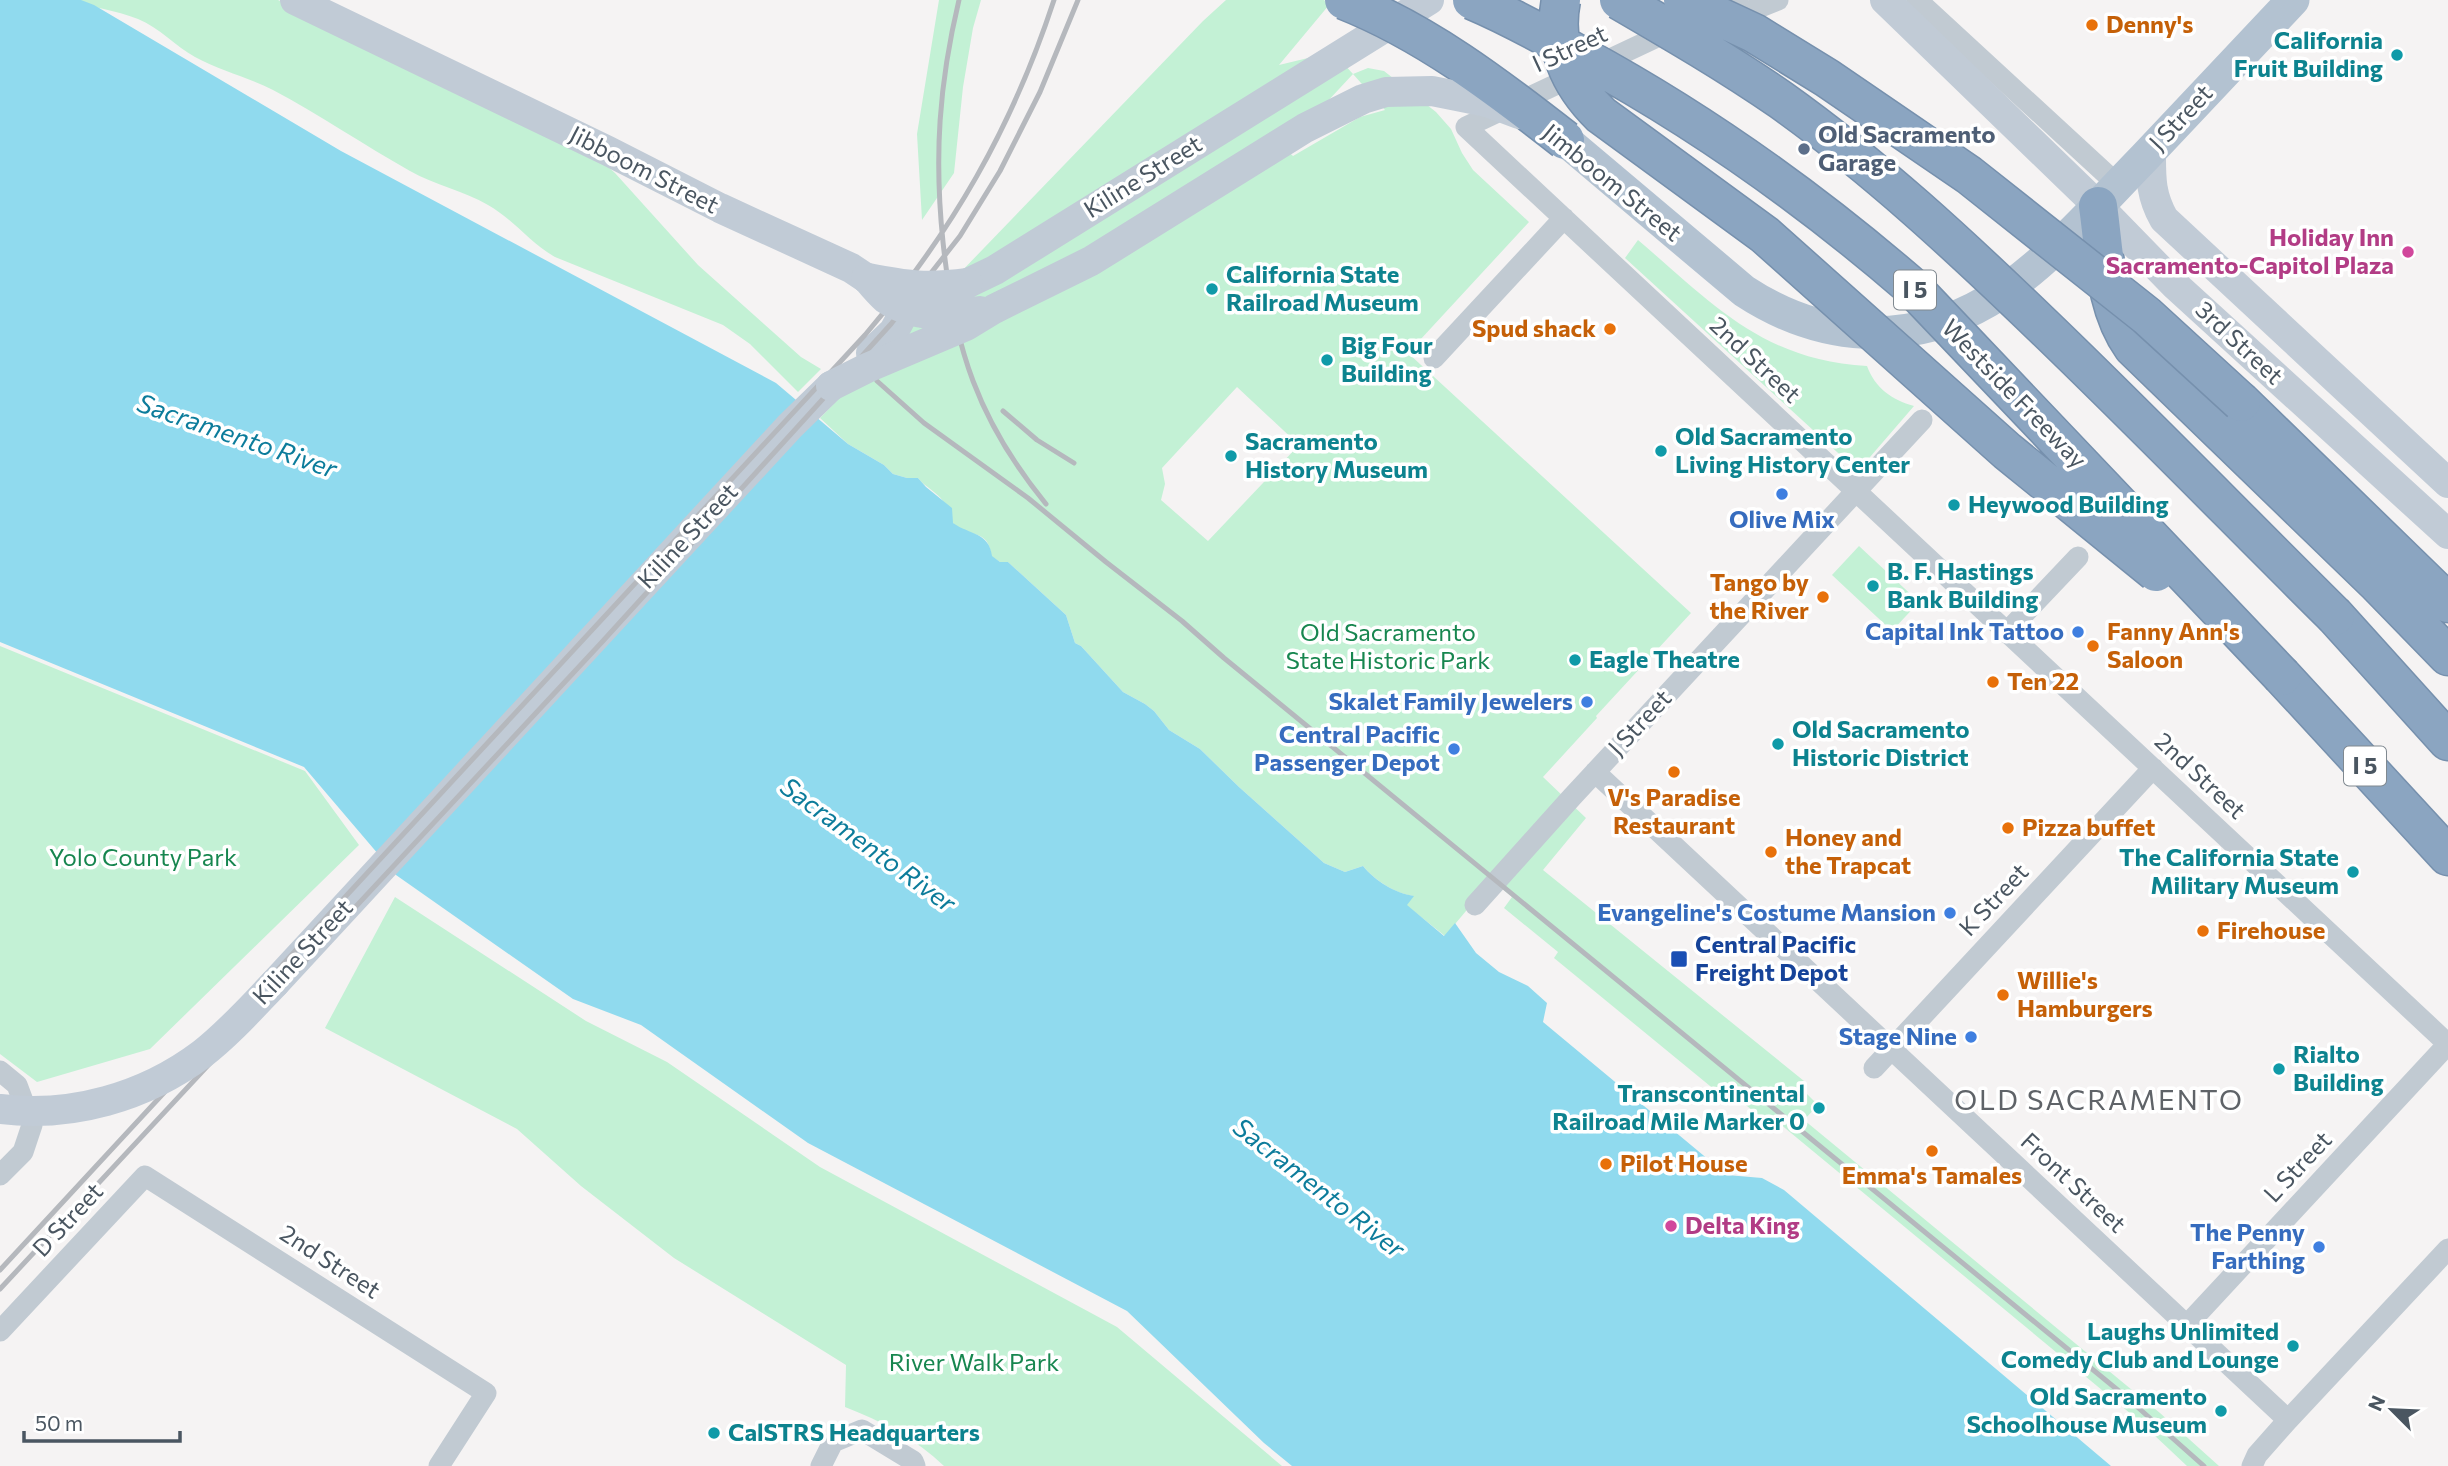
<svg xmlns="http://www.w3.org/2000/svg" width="2448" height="1466" viewBox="0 0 2448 1466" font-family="Commissioner,sans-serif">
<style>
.green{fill:#c3f1d5;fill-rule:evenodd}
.water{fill:#90daee}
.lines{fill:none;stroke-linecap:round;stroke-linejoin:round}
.highway-casing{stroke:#7690ad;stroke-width:41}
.street{stroke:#c1cad2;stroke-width:21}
.secondary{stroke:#c1cbd6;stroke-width:30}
.primary{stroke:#b3c2d1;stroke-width:33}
.highway{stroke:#8ba5c1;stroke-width:38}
.rail{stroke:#b5b8bd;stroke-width:5}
.highway-bridge-casing{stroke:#7690ad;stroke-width:41;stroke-linecap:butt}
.secondary-bridge{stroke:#c1cbd6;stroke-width:30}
.highway-bridge{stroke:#8ba5c1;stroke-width:38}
.food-dot{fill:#e8710a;stroke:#fff;stroke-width:2.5}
.culture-dot{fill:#0f9aa8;stroke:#fff;stroke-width:2.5}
.service-dot{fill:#5c6f8a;stroke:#fff;stroke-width:2.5}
.hotel-dot{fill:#d1479c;stroke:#fff;stroke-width:2.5}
.shop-dot{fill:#3f7fe0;stroke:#fff;stroke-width:2.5}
.transit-dot{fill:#1a4fb4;stroke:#fff;stroke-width:2.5}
.labels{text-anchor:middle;stroke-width:7;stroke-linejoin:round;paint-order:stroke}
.shield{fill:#fff;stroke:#808990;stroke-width:2}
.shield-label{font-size:23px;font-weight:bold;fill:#4a5661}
.food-label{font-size:24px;font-weight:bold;fill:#c56008;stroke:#fff;text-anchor:start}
.culture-label{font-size:24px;font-weight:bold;fill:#0d838f;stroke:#fff;text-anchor:start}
.street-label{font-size:24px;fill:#4a5661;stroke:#fff}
.service-label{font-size:24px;font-weight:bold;fill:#4e5e75;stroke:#fff;text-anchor:start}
.hotel-label{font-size:24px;font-weight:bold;fill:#b23c85;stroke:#fff;text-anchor:end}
.shop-label{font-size:24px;font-weight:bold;fill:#366cbe;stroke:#fff;text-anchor:end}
.park-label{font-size:24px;fill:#17864f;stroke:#fff}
.transit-label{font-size:24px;font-weight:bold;fill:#164399;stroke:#fff;text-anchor:start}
.water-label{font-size:26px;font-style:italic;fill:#0c7c9b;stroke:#fff}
.quarter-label{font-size:28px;letter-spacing:2px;fill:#5f6368;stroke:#fff}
</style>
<rect width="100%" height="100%" fill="#f5f3f3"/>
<!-- green -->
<path class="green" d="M66 0H278L587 148 615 173 698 265 801 357 821 369 798 392 750 344 723 325 555 257C530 243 513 219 488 205 464 191 435 185 410 171 364 145 320 115 273 90 248 77 220 71 195 57 175 46 160 28 138 19 116 10 90 7 66 0Z
M939 0H981L973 28 963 87 954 173 922 220 917 134Z
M1226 0H1324L1329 5 1279 65 1333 52 1353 74 1368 68 1384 71 1436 112 1451 129 1462 153 1473 170 1529 222 1408 353 1691 613 1596 716 1597 718 1543 777 1586 818 1543 870 1804 1081 1800 1087 1818 1105 1804 1120 2160 1413 2219 1466H2187L2137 1419 1773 1118 1768 1123 1726 1089 1721 1095 1554 958 1558 952 1504 908 1512 897 1492 880 1445 936 1406 905 1413 896C1395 893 1375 881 1363 866L1345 872 1324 863 1239 787 1200 749 1169 730 1154 711 1145 704 1123 692 1081 646 1075 643 1066 615 1008 562H1000L991 556C989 526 966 540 952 522 948 516 947 507 943 501 937 492 925 487 918 478H907L893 474 884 465 848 444 820 418 1203 21ZM1353 74 1385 110 1360 117 1293 156 1284 148ZM1237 387 1299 445 1208 541 1161 500 1165 484 1162 468Z
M1638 240C1713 304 1762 360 1867 366 1875 388 1892 400 1914 406L1864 464 1857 466 1849 463 1625 258Z
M1859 546 1919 602 1892 631 1832 575Z
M0 646 305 771 359 845 150 1049 37 1082 0 1054Z
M395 897 586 1021 667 1062 820 1167 1117 1327 1282 1466H944C916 1439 881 1421 845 1407L846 1365 674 1258 581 1186 517 1129 325 1028Z"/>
<!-- water -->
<path class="water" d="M0 0H81L94 5 341 151 776 383 848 444 884 465 893 474 907 478H918L926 487 952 508 953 523C970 535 989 532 992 556L1000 562H1008L1066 615 1075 643 1081 646 1123 692 1145 704 1154 711 1169 730 1200 749 1239 787 1324 863 1345 872 1363 866C1375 881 1395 893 1414 896L1407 905 1444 936 1455 923 1476 953 1499 972 1528 986 1547 1003 1543 1022 1727 1175 1762 1178 1784 1190 2111 1466H1292L1264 1443 1127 1311 808 1143 641 1025 573 999 443 908 396 875 304 767 0 642Z"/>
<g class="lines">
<defs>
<path id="highway" d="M2098 206C2105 254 2104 306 2133 347L2376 582 2448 656
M2241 402 2448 603
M2335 616 2448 741
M2282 676 2448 856"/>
</defs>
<!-- highway casing -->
<use href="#highway" class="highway-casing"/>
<!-- street -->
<path class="street" d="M1917 0 2118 185
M1707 14 1737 0
M1722 15 1753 10 1778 0
M1674 29 1466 127 2448 1044
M1434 358 1564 218
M2007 632 2078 557
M1595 772 2288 1420
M1475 905 1572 797 1922 420
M1874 1068 2153 768
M0 1071 17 1085 32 1125 23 1152 0 1175
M2187 1325 2448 1044
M0 1331 145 1176 486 1393 439 1466
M821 1466 833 1442 862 1430 913 1461 915 1466
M2252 1466 2257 1455 2288 1420 2448 1249"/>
<!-- secondary -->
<path class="secondary" d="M295 0 608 151 720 208 851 268 866 278
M1885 0 2098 206 2176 286 2448 534
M2151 150C2151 177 2150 194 2164 219L2448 483
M968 283 995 270 1429 0
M871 353 894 331 906 309
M275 983 790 426 831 386"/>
<!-- primary -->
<path class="primary" d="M1565 140 1744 291C1820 341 1908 348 1988 301 2044 268 2099 204 2144 158 2194 105 2243 53 2293 0"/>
<!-- highway -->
<use href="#highway" class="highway"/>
<!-- rail -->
<path class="rail" d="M959 0C939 84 934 156 943 242 954 347 978 421 1046 504
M877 381 924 423 1028 498 1106 562 1182 621 1224 658 2125 1396 2204 1466
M1003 411 1037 440 1074 463
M0 1270 865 335C952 232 1012 128 1054 0
M0 1289 602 642 891 324 960 236 1000 171 1040 92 1078 0"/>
<defs>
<path id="highway-bridge" d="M1344 0C1425 32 1496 86 1565 140
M1472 0C1510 16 1546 36 1581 56 1701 121 1809 198 1912 287L2282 676
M1561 0C1552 45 1569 84 1601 115L1765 235 2007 451 2156 572
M1619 0C1674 32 1729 64 1781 100 1875 167 1959 245 2042 325 2141 420 2237 519 2335 616
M1683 0 1754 33 1827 78 1969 175 2147 316 2241 402"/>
</defs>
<!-- highway-bridge casing -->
<use href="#highway-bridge" class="highway-bridge-casing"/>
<!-- secondary-bridge -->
<path class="secondary-bridge" d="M866 278C872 284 879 293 886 299 913 318 949 316 980 311
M868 278C908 286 927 288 968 283
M831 386 867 368 966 326 994 309 1091 261 1305 128 1363 99 1386 92 1432 91 1487 102 1519 114
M0 1109C71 1118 145 1097 202 1054 229 1033 252 1007 275 983"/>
<!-- highway-bridge -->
<use href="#highway-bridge" class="highway-bridge"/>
</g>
<!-- markers -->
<g class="food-dot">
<circle cx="2092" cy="25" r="7"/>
<circle cx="1610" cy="329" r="7"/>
<circle cx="1823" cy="597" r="7"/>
<circle cx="2093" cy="646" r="7"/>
<circle cx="1993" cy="682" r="7"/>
<circle cx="1674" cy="772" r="7"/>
<circle cx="2008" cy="828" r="7"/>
<circle cx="1771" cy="852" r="7"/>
<circle cx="2203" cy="931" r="7"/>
<circle cx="2003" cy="995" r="7"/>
<circle cx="1932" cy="1151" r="7"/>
<circle cx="1606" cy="1164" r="7"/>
</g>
<g class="culture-dot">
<circle cx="2397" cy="55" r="7"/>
<circle cx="1212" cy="289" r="7"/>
<circle cx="1327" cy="360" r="7"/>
<circle cx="1661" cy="451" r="7"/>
<circle cx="1231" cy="456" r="7"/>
<circle cx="1954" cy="505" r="7"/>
<circle cx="1873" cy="586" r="7"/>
<circle cx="1575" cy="660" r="7"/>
<circle cx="1778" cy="744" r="7"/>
<circle cx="2353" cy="872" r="7"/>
<circle cx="2279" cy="1069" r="7"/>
<circle cx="1819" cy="1108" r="7"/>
<circle cx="2293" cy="1346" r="7"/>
<circle cx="2221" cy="1411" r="7"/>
<circle cx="714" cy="1433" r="7"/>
</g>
<circle class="service-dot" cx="1804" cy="149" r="7"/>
<g class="hotel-dot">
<circle cx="2408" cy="252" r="7"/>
<circle cx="1671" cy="1226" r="7"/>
</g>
<g class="shop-dot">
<circle cx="1782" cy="494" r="7"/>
<circle cx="2078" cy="632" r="7"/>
<circle cx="1587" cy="702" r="7"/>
<circle cx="1454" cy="749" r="7"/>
<circle cx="1950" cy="913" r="7"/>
<circle cx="1971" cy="1037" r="7"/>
<circle cx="2319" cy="1247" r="7"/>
</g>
<rect class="transit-dot" x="1670" y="950" width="18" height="18" rx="3.5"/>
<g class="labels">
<!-- shield labels -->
<g class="shield">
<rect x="1894" y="270.5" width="42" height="39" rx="5"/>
<rect x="2344" y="746.5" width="42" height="39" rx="5"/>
</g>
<g class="shield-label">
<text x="1915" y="298">I 5</text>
<text x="2365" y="774">I 5</text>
</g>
<!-- food labels -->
<g class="food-label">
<text x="2106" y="33">Denny's</text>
<text x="1596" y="337" text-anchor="end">Spud shack</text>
<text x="1809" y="591" text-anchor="end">Tango by<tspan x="1809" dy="28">the River</tspan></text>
<text x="2107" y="640">Fanny Ann's<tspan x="2107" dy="28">Saloon</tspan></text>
<text x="2007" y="690">Ten 22</text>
<text x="1674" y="806" text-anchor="middle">V's Paradise<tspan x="1674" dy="28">Restaurant</tspan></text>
<text x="2022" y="836">Pizza buffet</text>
<text x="1785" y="846">Honey and<tspan x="1785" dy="28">the Trapcat</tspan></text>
<text x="2217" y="939">Firehouse</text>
<text x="2017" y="989">Willie's<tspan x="2017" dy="28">Hamburgers</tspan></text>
<text x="1620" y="1172">Pilot House</text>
<text x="1932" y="1184" text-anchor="middle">Emma's Tamales</text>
</g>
<!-- culture labels -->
<g class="culture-label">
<text x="2383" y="49" text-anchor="end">California<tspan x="2383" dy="28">Fruit Building</tspan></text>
<text x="1226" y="283">California State<tspan x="1226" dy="28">Railroad Museum</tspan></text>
<text x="1341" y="354">Big Four<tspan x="1341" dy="28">Building</tspan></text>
<text x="1675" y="445">Old Sacramento<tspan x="1675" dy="28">Living History Center</tspan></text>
<text x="1245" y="450">Sacramento<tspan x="1245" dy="28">History Museum</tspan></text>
<text x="1968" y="513">Heywood Building</text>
<text x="1887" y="580">B. F. Hastings<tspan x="1887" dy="28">Bank Building</tspan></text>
<text x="1589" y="668">Eagle Theatre</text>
<text x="1792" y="738">Old Sacramento<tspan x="1792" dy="28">Historic District</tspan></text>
<text x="2339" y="866" text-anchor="end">The California State<tspan x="2339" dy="28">Military Museum</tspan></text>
<text x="2293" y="1063">Rialto<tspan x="2293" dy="28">Building</tspan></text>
<text x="1805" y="1102" text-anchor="end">Transcontinental<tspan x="1805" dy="28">Railroad Mile Marker 0</tspan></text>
<text x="2279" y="1340" text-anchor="end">Laughs Unlimited<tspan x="2279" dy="28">Comedy Club and Lounge</tspan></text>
<text x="2207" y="1405" text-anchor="end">Old Sacramento<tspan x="2207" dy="28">Schoolhouse Museum</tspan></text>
<text x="728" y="1441">CalSTRS Headquarters</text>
</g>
<!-- street labels -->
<g class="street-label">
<text transform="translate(1570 49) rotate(-25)" y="8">I Street</text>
<text transform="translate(2181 118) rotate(-47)" y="8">J Street</text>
<text transform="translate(644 170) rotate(27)" y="8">Jibboom Street</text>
<text transform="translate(1143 177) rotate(-32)" y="8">Kiline Street</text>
<text transform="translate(1612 183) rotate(39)" y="8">Jimboom Street</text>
<text transform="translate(2239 343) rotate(43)" y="8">3rd Street</text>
<text transform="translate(1755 360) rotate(43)" y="8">2nd Street</text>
<text transform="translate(2014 394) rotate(46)" y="8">Westside Freeway</text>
<text transform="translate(688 536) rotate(-47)" y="8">Kiline Street</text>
<text transform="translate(1640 723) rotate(-47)" y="8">J Street</text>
<text transform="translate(2200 776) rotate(43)" y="8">2nd Street</text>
<text transform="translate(1994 900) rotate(-47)" y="8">K Street</text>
<text transform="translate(303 952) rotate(-47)" y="8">Kiline Street</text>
<text transform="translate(2298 1167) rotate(-47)" y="8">L Street</text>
<text transform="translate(2073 1183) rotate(43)" y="8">Front Street</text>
<text transform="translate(68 1220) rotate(-47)" y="8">D Street</text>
<text transform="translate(330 1262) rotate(33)" y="8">2nd Street</text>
</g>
<!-- service labels -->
<g class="service-label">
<text x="1818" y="143">Old Sacramento<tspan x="1818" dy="28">Garage</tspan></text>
</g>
<!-- hotel labels -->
<g class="hotel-label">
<text x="2394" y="246">Holiday Inn<tspan x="2394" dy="28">Sacramento-Capitol Plaza</tspan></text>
<text x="1685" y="1234" text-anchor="start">Delta King</text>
</g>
<!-- shop labels -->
<g class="shop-label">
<text x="1782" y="528" text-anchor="middle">Olive Mix</text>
<text x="2064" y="640">Capital Ink Tattoo</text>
<text x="1573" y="710">Skalet Family Jewelers</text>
<text x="1440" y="743">Central Pacific<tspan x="1440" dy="28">Passenger Depot</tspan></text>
<text x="1936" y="921">Evangeline's Costume Mansion</text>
<text x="1957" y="1045">Stage Nine</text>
<text x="2305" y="1241">The Penny<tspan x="2305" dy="28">Farthing</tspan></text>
</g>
<!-- park labels -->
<g class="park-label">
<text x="1388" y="641">Old Sacramento<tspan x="1388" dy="28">State Historic Park</tspan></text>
<text x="143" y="866">Yolo County Park</text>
<text x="974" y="1371">River Walk Park</text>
</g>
<!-- transit labels -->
<g class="transit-label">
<text x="1695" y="953">Central Pacific<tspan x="1695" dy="28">Freight Depot</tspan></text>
</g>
<!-- water labels -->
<g class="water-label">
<text transform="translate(237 436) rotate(19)" y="9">Sacramento River</text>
<text transform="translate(868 845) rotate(36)" y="9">Sacramento River</text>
<text transform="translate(1319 1188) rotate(38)" y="9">Sacramento River</text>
</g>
<!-- quarter labels -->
<g class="quarter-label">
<text x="2099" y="1110">OLD SACRAMENTO</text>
</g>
</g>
<!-- north arrow -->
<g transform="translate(2392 1410) rotate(294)" stroke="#ffffff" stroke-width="5" paint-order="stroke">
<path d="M0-5L12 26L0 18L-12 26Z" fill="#4a5661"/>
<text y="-10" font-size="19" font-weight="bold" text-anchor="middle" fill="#4a5661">N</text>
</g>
<!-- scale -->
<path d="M24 1431v10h156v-10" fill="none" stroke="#4a5661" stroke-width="3.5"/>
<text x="35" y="1431" font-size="21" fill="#4a5661" stroke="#ffffff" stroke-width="5" paint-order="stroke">50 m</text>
</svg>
